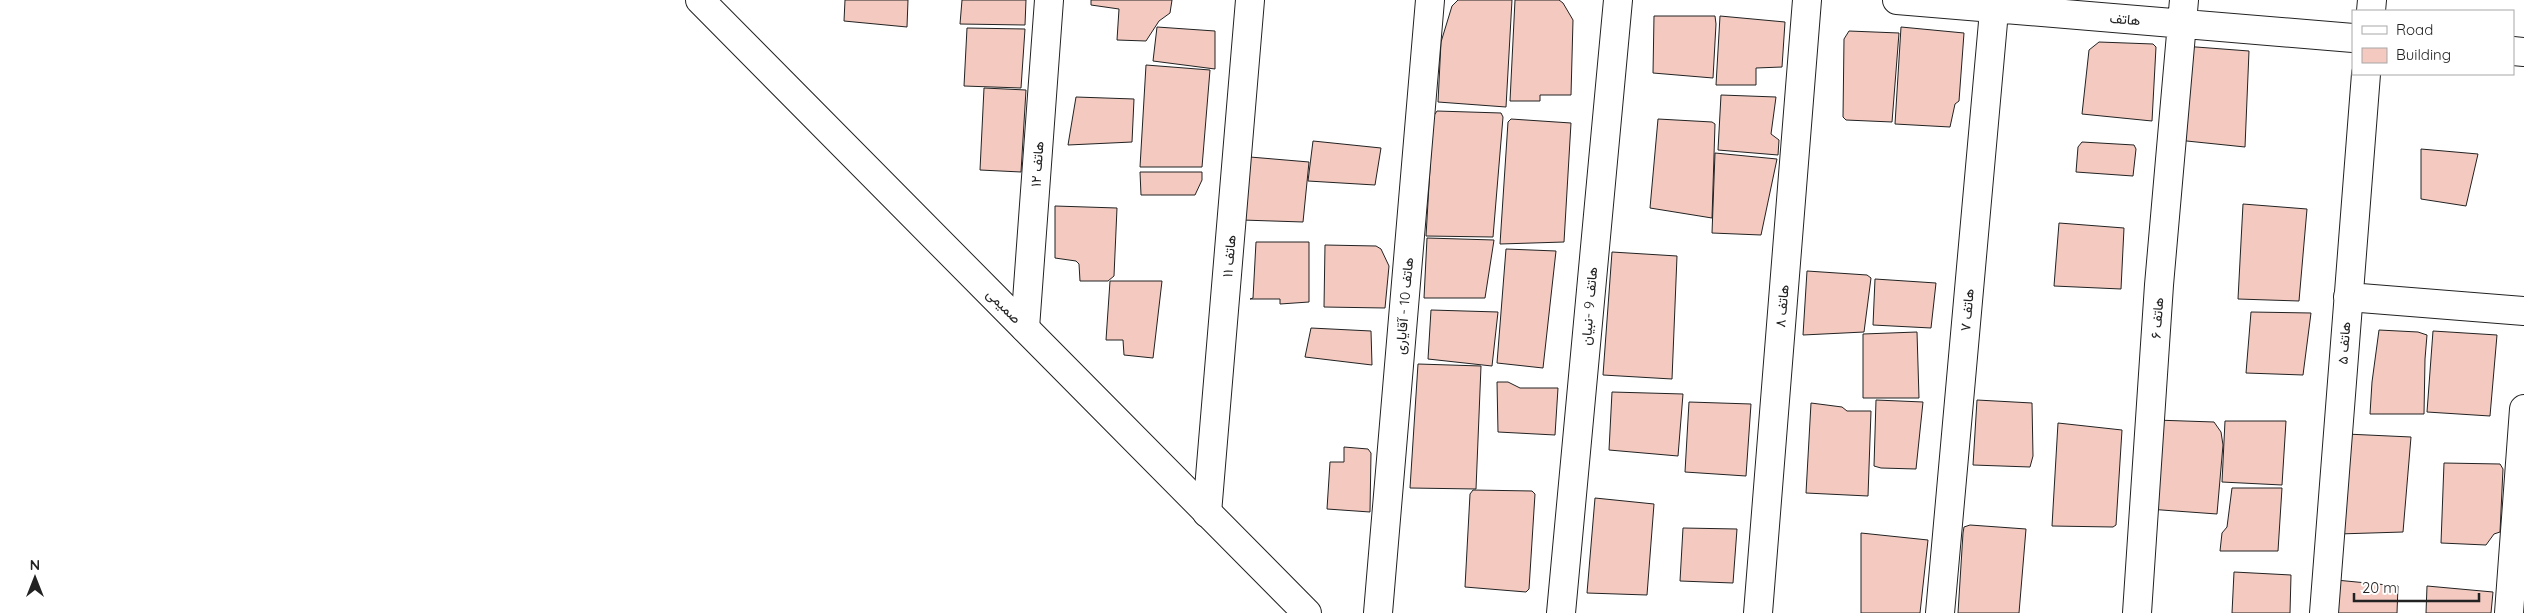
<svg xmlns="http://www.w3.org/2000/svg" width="2524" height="613" viewBox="0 0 2524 613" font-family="Quicksand,Vazirmatn,sans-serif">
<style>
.building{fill:#f3c9c0;stroke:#222}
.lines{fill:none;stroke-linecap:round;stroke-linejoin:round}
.minor-casing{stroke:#222;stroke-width:30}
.tertiary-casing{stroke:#222;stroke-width:30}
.minor{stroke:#fff;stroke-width:28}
.tertiary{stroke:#fff;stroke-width:28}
.labels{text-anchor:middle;stroke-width:4;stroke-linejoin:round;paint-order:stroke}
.street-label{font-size:14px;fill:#222;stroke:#fff}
</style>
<rect width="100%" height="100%" fill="#fff"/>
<!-- building -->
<path class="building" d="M845 0H908L907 27 844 21Z
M962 0H1026L1025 25 960 24Z
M1091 0H1172L1170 13 1159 21 1146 41 1117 40 1119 9 1091 5Z
M1458 0H1512L1506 107 1438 102 1441 42 1452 6Z
M1515 0H1559L1563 3 1573 20 1571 95H1540V101H1510Z
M1654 16H1715L1716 24 1713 78 1653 73Z
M1720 16 1785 22 1782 67 1756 68V85H1716Z
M1157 27 1215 31V69L1153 61Z
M1901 27 1964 33 1959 101 1955 104 1950 127 1895 124Z
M967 28 1025 29 1021 88 964 86Z
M1849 31 1899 33 1892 122 1846 120 1843 117 1844 39Z
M2099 42 2153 44 2156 47 2152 121 2082 114 2089 50Z
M2183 46 2249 51 2245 147 2177 140Z
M1146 65 1210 70 1202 167H1140Z
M984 88 1026 90 1021 172 980 170Z
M1721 95 1776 97 1771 134 1779 140 1778 155 1718 150Z
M1076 97 1134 99 1132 142 1068 145Z
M1437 111 1501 113 1503 117 1493 237 1426 236 1433 117Z
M1511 119 1571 123 1564 242 1500 244 1508 122Z
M1658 119 1712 122 1715 124 1712 218 1650 208Z
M1313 141 1381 148 1375 185 1308 181Z
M2082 142 2134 145 2136 149 2133 176 2076 172 2078 147Z
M2421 149 2478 154 2466 206 2421 199Z
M1715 153 1777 159 1761 235 1712 233Z
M1250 157 1309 162 1303 222 1242 220Z
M1140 172H1202V180L1195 195H1141Z
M2243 204 2307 209 2299 301 2238 299Z
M1055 206 1117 208 1114 276 1108 281H1080L1079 264 1076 261 1055 258Z
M2059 223 2124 228 2121 289 2054 286Z
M1427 238 1494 240 1485 298H1424Z
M1256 242H1309V302L1280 304V299H1250L1253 298Z
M1325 245 1376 246 1381 249 1389 266 1385 308 1324 307Z
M1506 249 1556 251 1543 368 1497 363Z
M1612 252 1677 256 1672 379 1603 375Z
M1807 271 1867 275 1871 278 1864 332 1803 335Z
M1875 279 1936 283 1931 328 1873 325Z
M1110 281H1162L1153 358 1124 355 1123 340H1106Z
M1431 310 1498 312 1492 366 1428 359Z
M2251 312 2311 313 2303 375 2246 373Z
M1311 328 1371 331 1372 365 1305 357Z
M2379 330 2418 332 2427 335 2425 359 2424 414H2370L2372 382Z
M2433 331 2497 335 2490 416 2427 412Z
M1917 332 1919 398H1863V334Z
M1418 364 1481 366 1476 489 1410 488Z
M1497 382H1508L1520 388H1558L1555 435 1498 432Z
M1612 392 1683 394 1678 456 1609 450Z
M1876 400 1923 402 1916 469 1881 468 1874 466Z
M1977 400 2032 403 2033 456 2030 467 1973 465Z
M1689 402 1751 404 1746 476 1685 472Z
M1811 403 1842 407 1847 411H1871L1868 496 1806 493Z
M2155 420 2214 422 2221 432 2223 445 2217 514 2148 509Z
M2225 421H2286L2282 485 2222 482Z
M2058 423 2122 430 2116 525 2113 527 2052 526Z
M2346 434 2411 437 2403 532 2338 534Z
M1344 447 1368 449 1371 453 1370 512 1327 509 1330 462H1344Z
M2444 463 2500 464 2503 469 2500 532 2494 534 2486 545 2441 543Z
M2232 488H2282L2278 551H2220L2222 533 2227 527Z
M1473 490 1532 491 1535 494 1529 589 1526 592 1465 587 1470 494Z
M1595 498 1654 504 1647 595 1587 593Z
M1970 525 2026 529 2019 613H1958L1963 533 1964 527Z
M1683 528 1737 529 1733 583 1680 581Z
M1861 533 1928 540 1920 613H1861Z
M2234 572 2291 575 2290 613H2232Z
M2336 580 2398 586 2397 613H2332Z
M2427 586 2493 592 2491 613H2426Z"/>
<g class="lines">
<defs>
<path id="minor" d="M1897 0 2353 38
M2371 11 2372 0
M2513 51 2524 52
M2348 297 2524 311
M1025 328 1049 0
M1207 513 1250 0
M1378 613 1430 0
M1561 613 1618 0
M1758 613 1807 0
M1940 613 1995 0
M2137 613 2159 285 2184 0
M2324 613 2366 74
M2509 613 2524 409"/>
<path id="tertiary" d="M700 0 1307 613"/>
</defs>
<!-- minor casing -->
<use href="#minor" class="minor-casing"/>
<!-- tertiary casing -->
<use href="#tertiary" class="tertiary-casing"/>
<!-- minor -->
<use href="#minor" class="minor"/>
<!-- tertiary -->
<use href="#tertiary" class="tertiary"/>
</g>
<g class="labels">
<!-- street labels -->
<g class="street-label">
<text transform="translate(2125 19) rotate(5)" y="5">هاتف</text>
<text transform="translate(1037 164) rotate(-86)" y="5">هاتف ۱۲</text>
<text transform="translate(1229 256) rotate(-85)" y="5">هاتف ۱۱</text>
<text transform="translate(1004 306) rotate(45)" y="5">صمیمی</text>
<text transform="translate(1404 306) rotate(-85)" y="5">هاتف 10 - آقایاری</text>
<text transform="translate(1589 306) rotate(-85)" y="5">هاتف 9 -نبیان</text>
<text transform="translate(1782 306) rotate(-85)" y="5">هاتف ۸</text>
<text transform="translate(1967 310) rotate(-85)" y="5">هاتف ۷</text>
<text transform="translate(2157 318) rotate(-86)" y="5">هاتف ۶</text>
<text transform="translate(2344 343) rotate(-86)" y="5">هاتف ۵</text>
</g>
</g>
<!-- legend -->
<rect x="2352" y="10" width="162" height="65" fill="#ffffff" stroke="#a7a7a7"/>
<rect x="2362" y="26" width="25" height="8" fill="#ffffff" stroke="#a7a7a7"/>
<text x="2396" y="35" font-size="15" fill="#222222">Road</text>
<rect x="2362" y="48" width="25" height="15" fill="#f3c9c0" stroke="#a7a7a7"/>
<text x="2396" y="60" font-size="15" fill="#222222">Building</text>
<!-- north arrow -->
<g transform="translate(35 578)" stroke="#ffffff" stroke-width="4" paint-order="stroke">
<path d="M0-4L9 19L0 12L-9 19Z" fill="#222222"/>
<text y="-8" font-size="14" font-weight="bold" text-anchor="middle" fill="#222222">N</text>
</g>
<!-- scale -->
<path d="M2354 593v8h125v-8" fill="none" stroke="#222222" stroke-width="2.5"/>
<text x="2362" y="593" font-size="15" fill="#222222" stroke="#ffffff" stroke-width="4" paint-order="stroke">20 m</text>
</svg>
